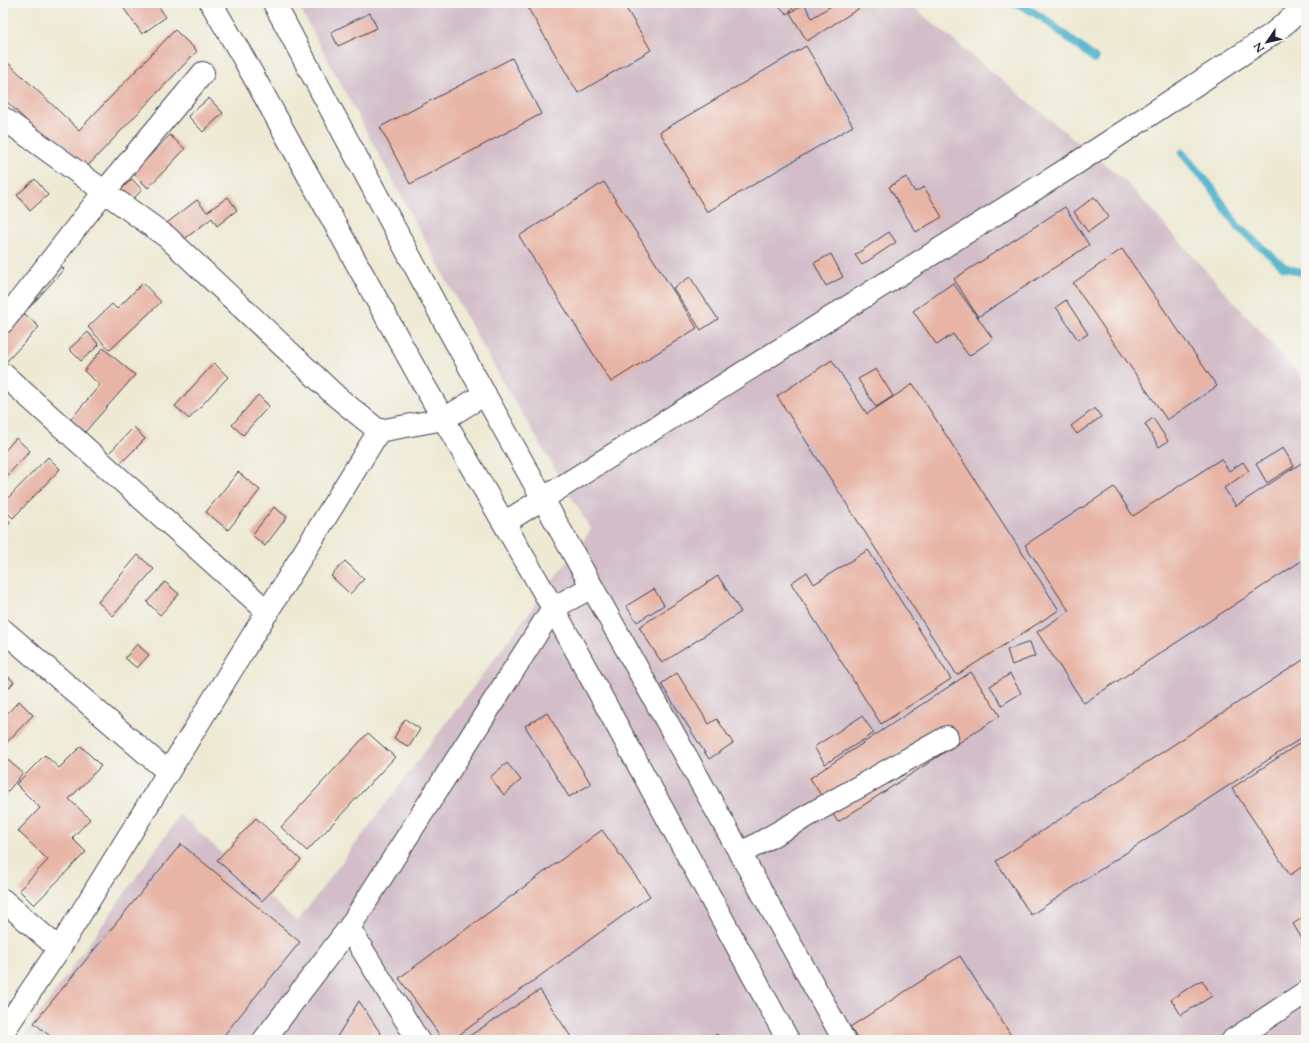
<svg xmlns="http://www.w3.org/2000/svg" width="1309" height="1043" viewBox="0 0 1309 1043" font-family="Cardo,serif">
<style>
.industrial{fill:#d2bdc8}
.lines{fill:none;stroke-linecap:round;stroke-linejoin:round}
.stream{stroke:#4db1cc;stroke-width:8}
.building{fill:#e7b4a5}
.minor-casing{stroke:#404052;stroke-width:24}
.major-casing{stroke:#404052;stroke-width:24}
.minor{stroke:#fff;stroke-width:22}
.major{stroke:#fff;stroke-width:22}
</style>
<rect width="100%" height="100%" fill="#f6f6f2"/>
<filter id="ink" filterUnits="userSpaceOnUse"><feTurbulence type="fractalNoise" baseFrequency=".025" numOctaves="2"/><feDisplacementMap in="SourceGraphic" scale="8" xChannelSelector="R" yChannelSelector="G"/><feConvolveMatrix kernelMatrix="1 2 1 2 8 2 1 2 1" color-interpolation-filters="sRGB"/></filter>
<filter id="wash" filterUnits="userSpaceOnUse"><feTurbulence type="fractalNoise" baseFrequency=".012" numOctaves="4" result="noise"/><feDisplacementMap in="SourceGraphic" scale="16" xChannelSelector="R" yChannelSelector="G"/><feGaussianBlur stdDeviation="0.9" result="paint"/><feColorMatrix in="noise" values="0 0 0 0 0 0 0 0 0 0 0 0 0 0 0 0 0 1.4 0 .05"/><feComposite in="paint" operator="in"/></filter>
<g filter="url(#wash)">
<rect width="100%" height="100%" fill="#ede9d3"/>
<!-- industrial -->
<path class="industrial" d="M297 3H908L1126 182 1306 382V1040H21L180 815 297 922 591 530 481 344Z"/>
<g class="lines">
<!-- stream -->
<path class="stream" d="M1017 3 1043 18 1095 59
M1182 153 1211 187 1238 227 1284 267 1306 274"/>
</g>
<g id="blocks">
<!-- building -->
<path class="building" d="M120 3H156L166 17 142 34Z
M525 3H623L651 50 578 93Z
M776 3H796L797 4 787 14Z
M836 3H865L866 4 807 41 790 13 804 4 812 18Z
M370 13 377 28 338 46 331 32Z
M175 30 197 51 81 173 3 98V62L5 60 79 130Z
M806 46 853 126 707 212 660 132Z
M512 58 541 114 410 184 380 127Z
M209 98 223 113 203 132 188 116Z
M170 135 185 149 148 188 133 173Z
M906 177 915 192 924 187 942 217 916 232 889 187Z
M35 179 48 195 30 211 17 195Z
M132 179 142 190 123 209 112 198Z
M604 182 697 328 611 382 519 236Z
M228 197 237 210 217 226 212 218 170 250 155 232 197 200 207 212Z
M1094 197 1109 217 1088 232 1074 212Z
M1065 207 1089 245 978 317 954 279Z
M889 232 896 242 862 265 855 255Z
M1122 249 1217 386 1167 420 1073 283Z
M831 254 843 277 826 286 814 263Z
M54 259 64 269 28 309 17 299Z
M690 277 718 319 701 330 673 288Z
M143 283 161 302 110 350 88 327 112 304 117 309Z
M953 283 993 339 969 356 953 334 937 345 913 311Z
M1066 300 1088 334 1078 340 1056 307Z
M25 314 39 327 7 361 3 358V337Z
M88 332 99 345 81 361 69 349Z
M103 348 135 375 85 432 70 420 100 385 84 371Z
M832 360 867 414 913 384 1059 610 957 675 777 396Z
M214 363 228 377 189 419 175 406Z
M876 369 893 396 876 407 858 379Z
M258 395 269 406 243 435 232 425Z
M1095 408 1101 417 1077 434 1071 426Z
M1153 418 1168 441 1159 447 1145 424Z
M134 427 145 439 118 466 107 455Z
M16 438 30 451 3 480V453Z
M1283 448 1294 466 1267 483 1256 464Z
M48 457 60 469 13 518 3 509V503Z
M1221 459 1229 471 1243 462 1249 471 1224 488 1236 506 1306 460V558L1084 703 1037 632 1069 611 1025 545 1114 487 1133 516Z
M238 472 260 490 228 530 206 512Z
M274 507 287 517 265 546 252 535Z
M3 517 10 522 3 530Z
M868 550 951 679 881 724 791 583 807 572 814 584Z
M138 555 154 569 113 616 98 602Z
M345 561 364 579 350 594 331 576Z
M718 576 741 612 662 663 639 627Z
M165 582 179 594 160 615 147 602Z
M654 589 664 605 637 622 626 606Z
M1030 642 1035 656 1012 665 1007 650Z
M137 644 149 655 137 668 125 658Z
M1306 658V735L1031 915 996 861Z
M3 672 14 682 3 695Z
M971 672 1000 716 838 822 810 778Z
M677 673 709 724 717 719 733 743 709 759 661 684Z
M1010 674 1021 693 1002 705 990 686Z
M19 701 33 715 3 746V718Z
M547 713 591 784 569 797 525 726Z
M862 716 874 733 825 764 814 747Z
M405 719 420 729 409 747 394 738Z
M368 733 395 757 307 851 281 827Z
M1306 739V864L1290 875 1232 788Z
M81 746 101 766 69 799 90 819 72 838 86 852 34 905 19 890 48 860 18 831 40 808 16 784 45 755 59 768Z
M3 756 23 773 3 797Z
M507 763 521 780 504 795 490 777Z
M256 818 301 860 262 901 217 860Z
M602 830 650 896 452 1040H443L399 978Z
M181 844 300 942 220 1040H55L34 1023Z
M1306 915V941L1304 942 1293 924Z
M960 956 1014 1040H858L850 1027Z
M1202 980 1212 996 1181 1015 1171 999Z
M540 990 573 1040H463Z
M359 1001 385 1040H335Z
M717 1034 721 1040H707Z"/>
</g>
</g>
<g filter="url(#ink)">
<use href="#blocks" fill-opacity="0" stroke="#404052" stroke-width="1"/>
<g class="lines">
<defs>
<path id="minor" d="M3 118 167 237 337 397 379 431
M3 322 104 192 203 73
M3 374 268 612
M504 523 1072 166 1271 35 1306 6
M3 630 168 772
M740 854 947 737
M3 900 59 949
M349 928 418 1040
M3 1032 59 949 379 431 444 419 485 394
M264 1040 349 928 553 608 592 587
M1233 1040 1306 992"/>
<path id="major" d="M211 3 244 59 421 380 553 608 788 1040
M274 3 449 330 844 1040"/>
</defs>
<!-- minor casing -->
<use href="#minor" class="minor-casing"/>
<!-- major casing -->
<use href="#major" class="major-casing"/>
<!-- minor -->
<use href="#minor" class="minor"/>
<!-- major -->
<use href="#major" class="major"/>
</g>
</g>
<!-- margin -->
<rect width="1309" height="1043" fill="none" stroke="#f6f6f2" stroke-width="16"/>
<!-- north arrow -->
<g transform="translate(1267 42) rotate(236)" stroke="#f6f6f2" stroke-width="3" paint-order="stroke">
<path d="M0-3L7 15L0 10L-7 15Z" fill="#22223b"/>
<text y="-6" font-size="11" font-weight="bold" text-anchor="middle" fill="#22223b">N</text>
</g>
</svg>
